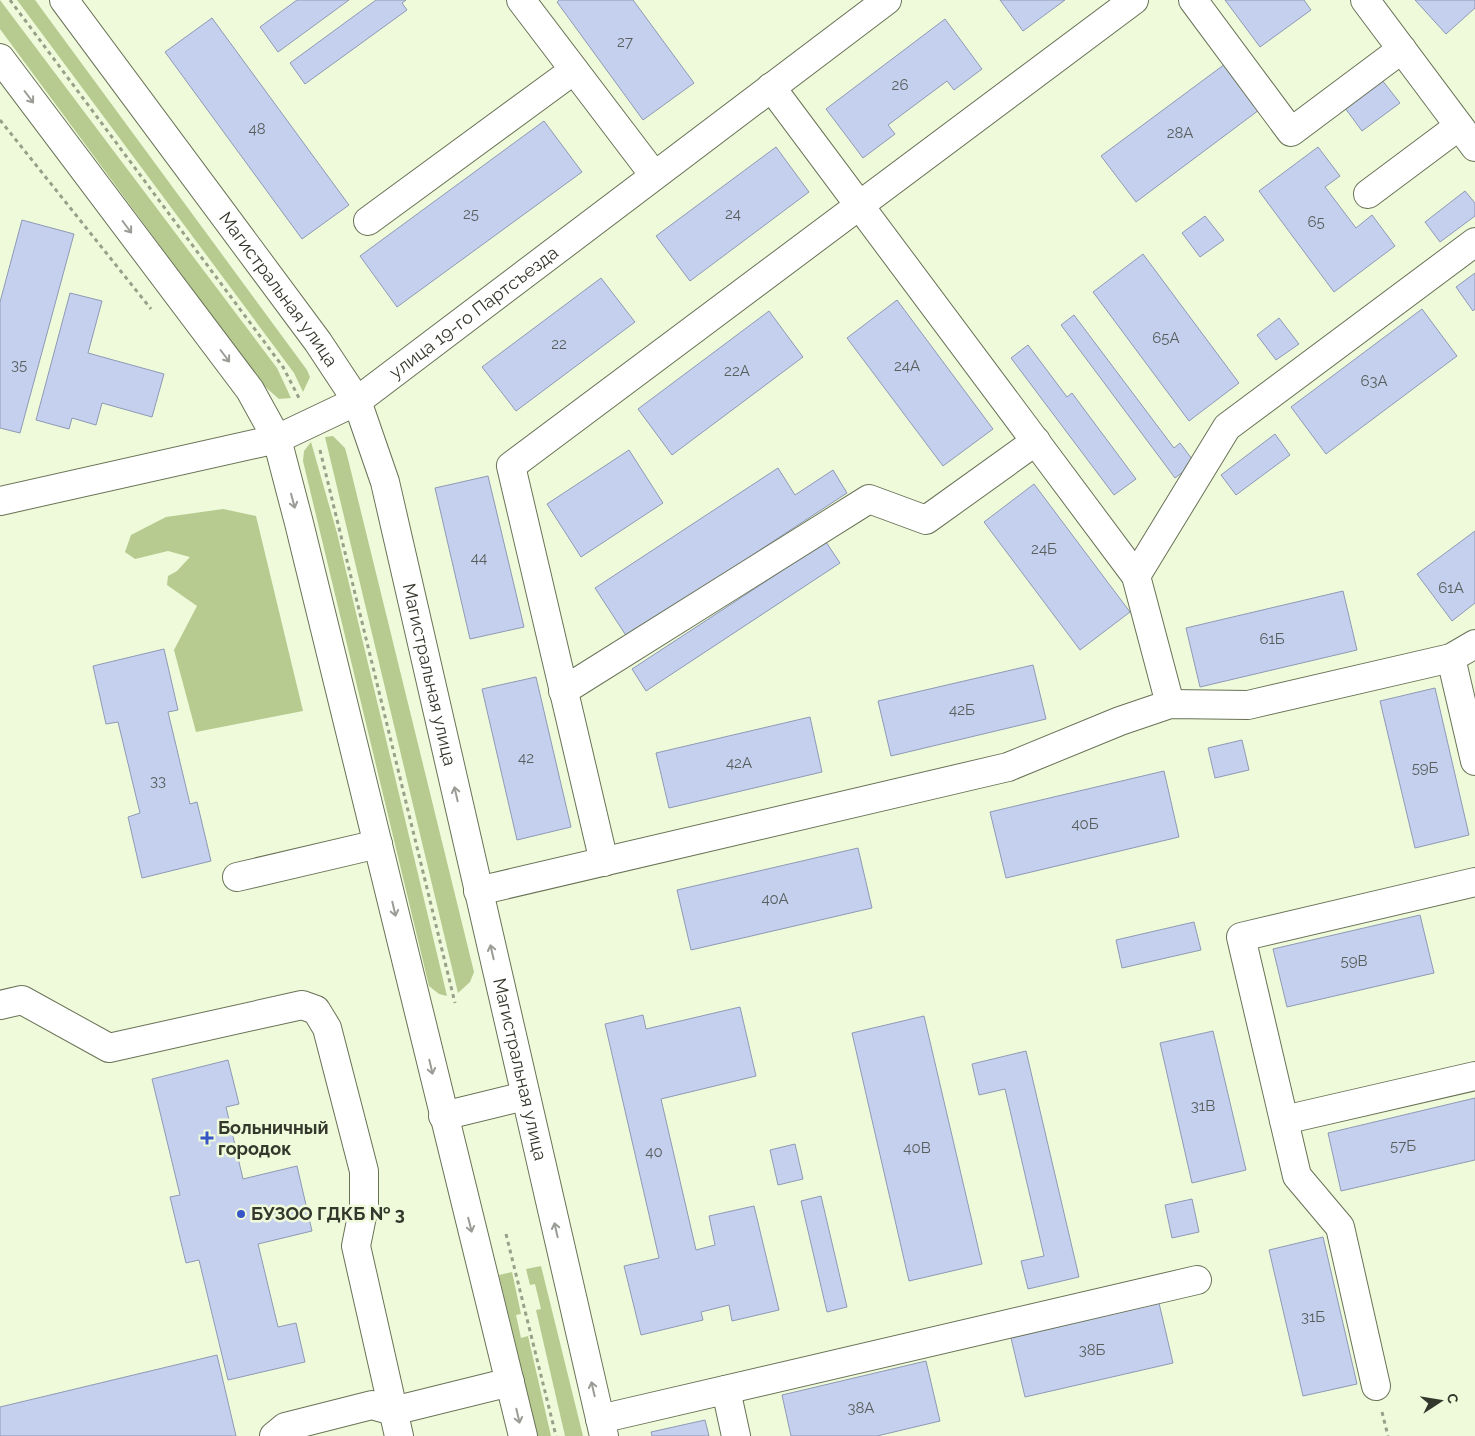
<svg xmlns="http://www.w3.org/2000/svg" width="1475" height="1436" viewBox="0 0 1475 1436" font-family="Raleway,sans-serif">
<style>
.green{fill:#b7cb90}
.building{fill:#c4d0ee;stroke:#8e99b5}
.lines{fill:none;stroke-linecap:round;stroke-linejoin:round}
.minor-casing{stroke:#697257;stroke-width:30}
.path{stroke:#98a089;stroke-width:3;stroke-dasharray:4 4;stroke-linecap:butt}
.minor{stroke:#fff;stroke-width:28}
.oneway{stroke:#9a9c96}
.poi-dot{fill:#3655c6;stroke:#eefada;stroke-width:2}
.labels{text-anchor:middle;stroke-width:5;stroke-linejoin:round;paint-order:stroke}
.number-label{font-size:15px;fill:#585e5c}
.street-label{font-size:18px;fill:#34382c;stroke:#eefada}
.poi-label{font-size:18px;font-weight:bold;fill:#34382c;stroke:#eefada;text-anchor:start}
</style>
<rect width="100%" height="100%" fill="#eefada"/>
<!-- green -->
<path class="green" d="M0 0 277 368 291 398 279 399 263 385 0 29Z
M17 0H35L307 370 310 377 303 392 294 373Z
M333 436 345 448 348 459 474 972 470 982 458 993 325 437Z
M311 442 337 533 447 996 439 994 429 986 303 461 304 451Z
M223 509 256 516 303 711 196 732 174 650 197 606 167 585 168 576 177 571 190 557 168 551 135 559 125 552 131 535 166 517Z
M541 1266 583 1436H565L536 1310 541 1309 535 1284 530 1285 526 1269Z
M512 1272 521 1314 516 1315 521 1338 528 1336 551 1436H537L499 1275Z"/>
<!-- building -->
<path class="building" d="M297 0H349L278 52 260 27Z
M376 0H406L402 3 407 10 305 84 290 63Z
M559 0H633L694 83 643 120 557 2Z
M1000 0H1065L1023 31Z
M1225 0H1304L1311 10 1260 47Z
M1415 0H1475V8L1446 34Z
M212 18 349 205 302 239 165 52Z
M945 19 982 69 954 90 947 81 888 125 895 134 863 158 826 109Z
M1225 64 1259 110 1136 202 1101 156Z
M1382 80 1400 103 1362 131 1345 108Z
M544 121 582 172 397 307 360 256Z
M776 147 809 192 690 281 656 236Z
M1318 147 1340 176 1325 187 1356 228 1372 215 1395 246 1334 292 1259 191Z
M1465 191 1475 203V216L1440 242 1425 222Z
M1205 216 1224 240 1200 257 1182 233Z
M22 220 74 234 20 433 0 428V302Z
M1143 254 1239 383 1189 421 1093 292Z
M1475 273V309L1473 311 1456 287Z
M601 278 635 322 516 411 482 367Z
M70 293 102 301 88 353 164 374 152 417 102 403 96 425 72 418 69 429 36 420Z
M897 300 993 429 943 466 847 338Z
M1422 309 1457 356 1326 454 1291 407Z
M769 311 803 357 672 455 638 409Z
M1074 315 1174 448 1180 443 1195 463 1175 478 1061 325Z
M1279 318 1299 344 1276 360 1257 335Z
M1028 345 1067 397 1072 393 1136 479 1114 495 1011 358Z
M1275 434 1290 455 1236 495 1221 475Z
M629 450 663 503 581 557 547 504Z
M778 468 795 495 833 470 847 493 627 637 595 588Z
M488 476 524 627 470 639 435 488Z
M1034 484 1130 612 1080 650 984 522Z
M1475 531V603L1452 621 1417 574Z
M826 542 840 563 646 691 632 669Z
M1343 591 1357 650 1200 687 1186 628Z
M164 649 178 710 168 712 190 804 197 802 211 861 142 878 128 817 140 813 118 722 106 724 93 666Z
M1033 665 1046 719 891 756 878 701Z
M536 677 571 827 517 840 482 689Z
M1435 688 1469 835 1415 848 1380 701Z
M810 717 822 772 669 808 656 753Z
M1242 740 1249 770 1215 778 1208 748Z
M1164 771 1179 837 1006 878 990 812Z
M858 848 872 908 691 950 677 890Z
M1420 915 1434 973 1287 1007 1273 949Z
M1194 922 1201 950 1122 968 1116 940Z
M740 1007 756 1076 661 1099 696 1250 715 1245 709 1216 754 1206 779 1310 732 1321 729 1305 701 1312 703 1320 641 1335 624 1266 659 1258 605 1024 643 1015 646 1029Z
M924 1016 982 1264 909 1281 852 1033Z
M1213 1031 1246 1170 1192 1183 1160 1043Z
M1026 1051 1079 1277 1028 1289 1021 1261 1044 1256 1005 1089 979 1095 972 1064Z
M228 1060 239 1104 226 1107 243 1179 297 1166 312 1231 258 1244 278 1327 296 1323 305 1362 228 1380 199 1260 186 1263 170 1197 180 1195 152 1079Z
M1475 1098V1160L1341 1191 1328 1133Z
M795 1144 803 1179 778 1185 770 1150Z
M821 1196 847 1307 827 1312 801 1201Z
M1192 1199 1199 1232 1172 1238 1165 1205Z
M1323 1237 1357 1384 1303 1396 1269 1250Z
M1159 1303 1173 1363 1025 1397 1011 1338Z
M217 1355 236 1436H0V1407Z
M926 1361 940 1421 877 1436H791L782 1395Z
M705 1420 709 1436H652L651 1432Z"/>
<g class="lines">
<defs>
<g id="minor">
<path id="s1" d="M64 0 318 342 357 401 385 482 604 1436"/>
<path d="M521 0 654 175"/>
<path d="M1193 0 1291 132 1402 49"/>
<path d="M1365 0 1475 147"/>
<path d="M0 58 250 390 277 439 299 523 523 1436"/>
<path d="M771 87 1136 576 1170 704"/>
<path d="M1368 194 1459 126"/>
<path d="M368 221 574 70"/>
<path id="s2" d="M0 501 277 439 357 401 887 0"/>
<path d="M1136 576 1227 427 1475 242"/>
<path d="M1451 658 1475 761"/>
<path d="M563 691 869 499 926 520 1036 441"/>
<path d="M604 862 511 466 1134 0"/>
<path d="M237 877 378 844"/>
<path d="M478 891 1008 767 1120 721 1170 704 1248 705 1451 658 1475 644"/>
<path d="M0 1005 22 1000 109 1048 302 1005 316 1010 327 1028 364 1171V1206L356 1246 399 1436"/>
<path d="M443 1116 525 1096"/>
<path d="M1284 1120 1475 1076"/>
<path d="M1376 1386 1340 1227 1297 1176 1241 937 1475 882"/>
<path d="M726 1390 736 1436"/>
<path d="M600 1419 1197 1280"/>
<path d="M274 1436 285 1427 372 1405 393 1411 510 1382"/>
</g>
</defs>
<!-- minor casing -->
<use href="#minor" class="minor-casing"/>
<!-- path -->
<path class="path" d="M10 0 283 367 299 398
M0 120 151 309
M320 450 455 1003
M506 1234 556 1436
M1382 1412 1388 1436"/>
<!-- minor -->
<use href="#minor" class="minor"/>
</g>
<!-- one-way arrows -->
<defs><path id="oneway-shaft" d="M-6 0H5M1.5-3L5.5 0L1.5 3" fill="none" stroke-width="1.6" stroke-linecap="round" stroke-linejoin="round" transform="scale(1.25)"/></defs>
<g class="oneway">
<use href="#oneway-shaft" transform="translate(29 97) rotate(53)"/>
<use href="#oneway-shaft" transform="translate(127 227) rotate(53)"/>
<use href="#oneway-shaft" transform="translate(225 356) rotate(53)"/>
<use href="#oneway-shaft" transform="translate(293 501) rotate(75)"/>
<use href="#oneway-shaft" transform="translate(456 794) rotate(-103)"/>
<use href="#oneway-shaft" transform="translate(394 909) rotate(77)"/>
<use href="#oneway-shaft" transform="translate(492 952) rotate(-103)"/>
<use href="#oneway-shaft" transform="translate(431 1067) rotate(77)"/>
<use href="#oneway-shaft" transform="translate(470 1225) rotate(76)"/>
<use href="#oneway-shaft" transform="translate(556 1230) rotate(-103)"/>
<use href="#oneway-shaft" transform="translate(593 1389) rotate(-103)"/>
<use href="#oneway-shaft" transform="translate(518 1416) rotate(77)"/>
</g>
<!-- markers -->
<g class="poi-dot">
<path d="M204.5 1130.5h5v5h5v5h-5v5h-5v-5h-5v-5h5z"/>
<circle cx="241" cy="1214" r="5"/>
</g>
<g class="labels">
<!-- number labels -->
<g class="number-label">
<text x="625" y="47">27</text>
<text x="900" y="90">26</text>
<text x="257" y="134">48</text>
<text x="1180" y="138">28А</text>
<text x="471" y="219">25</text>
<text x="733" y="219">24</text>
<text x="1316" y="227">65</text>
<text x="1166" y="343">65А</text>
<text x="559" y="349">22</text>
<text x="19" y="370">35</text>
<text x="907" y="371">24А</text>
<text x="737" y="376">22А</text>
<text x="1374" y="386">63А</text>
<text x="1044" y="554">24Б</text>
<text x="479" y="563">44</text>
<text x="1451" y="593">61А</text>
<text x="1272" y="644">61Б</text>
<text x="962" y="715">42Б</text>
<text x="526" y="763">42</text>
<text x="739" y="768">42А</text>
<text x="1425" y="773">59Б</text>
<text x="158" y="786">33</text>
<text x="1085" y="829">40Б</text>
<text x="775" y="904">40А</text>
<text x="1354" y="966">59В</text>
<text x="1203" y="1111">31В</text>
<text x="1403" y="1151">57Б</text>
<text x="917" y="1153">40В</text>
<text x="654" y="1157">40</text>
<text x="1313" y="1322">31Б</text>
<text x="1092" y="1355">38Б</text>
<text x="861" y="1413">38А</text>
</g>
<!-- street labels -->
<g class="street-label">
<text dy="6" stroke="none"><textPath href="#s1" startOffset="360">Магистральная улица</textPath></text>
<text dy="6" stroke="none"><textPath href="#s2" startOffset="519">улица 19-го Партсъезда</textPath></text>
<text dy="6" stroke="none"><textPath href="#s1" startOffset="780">Магистральная улица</textPath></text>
<text dy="6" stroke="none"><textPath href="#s1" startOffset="1185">Магистральная улица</textPath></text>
</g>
<!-- poi labels -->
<g class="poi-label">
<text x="218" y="1134">Больничный<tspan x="218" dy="21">городок</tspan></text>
<text x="251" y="1220">БУЗОО ГДКБ № 3</text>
</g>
</g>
<!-- north arrow -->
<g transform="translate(1440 1401) rotate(78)" stroke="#eefada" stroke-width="4" paint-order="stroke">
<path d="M0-4L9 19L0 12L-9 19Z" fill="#34382c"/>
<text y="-8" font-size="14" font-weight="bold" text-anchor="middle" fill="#34382c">С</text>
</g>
</svg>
